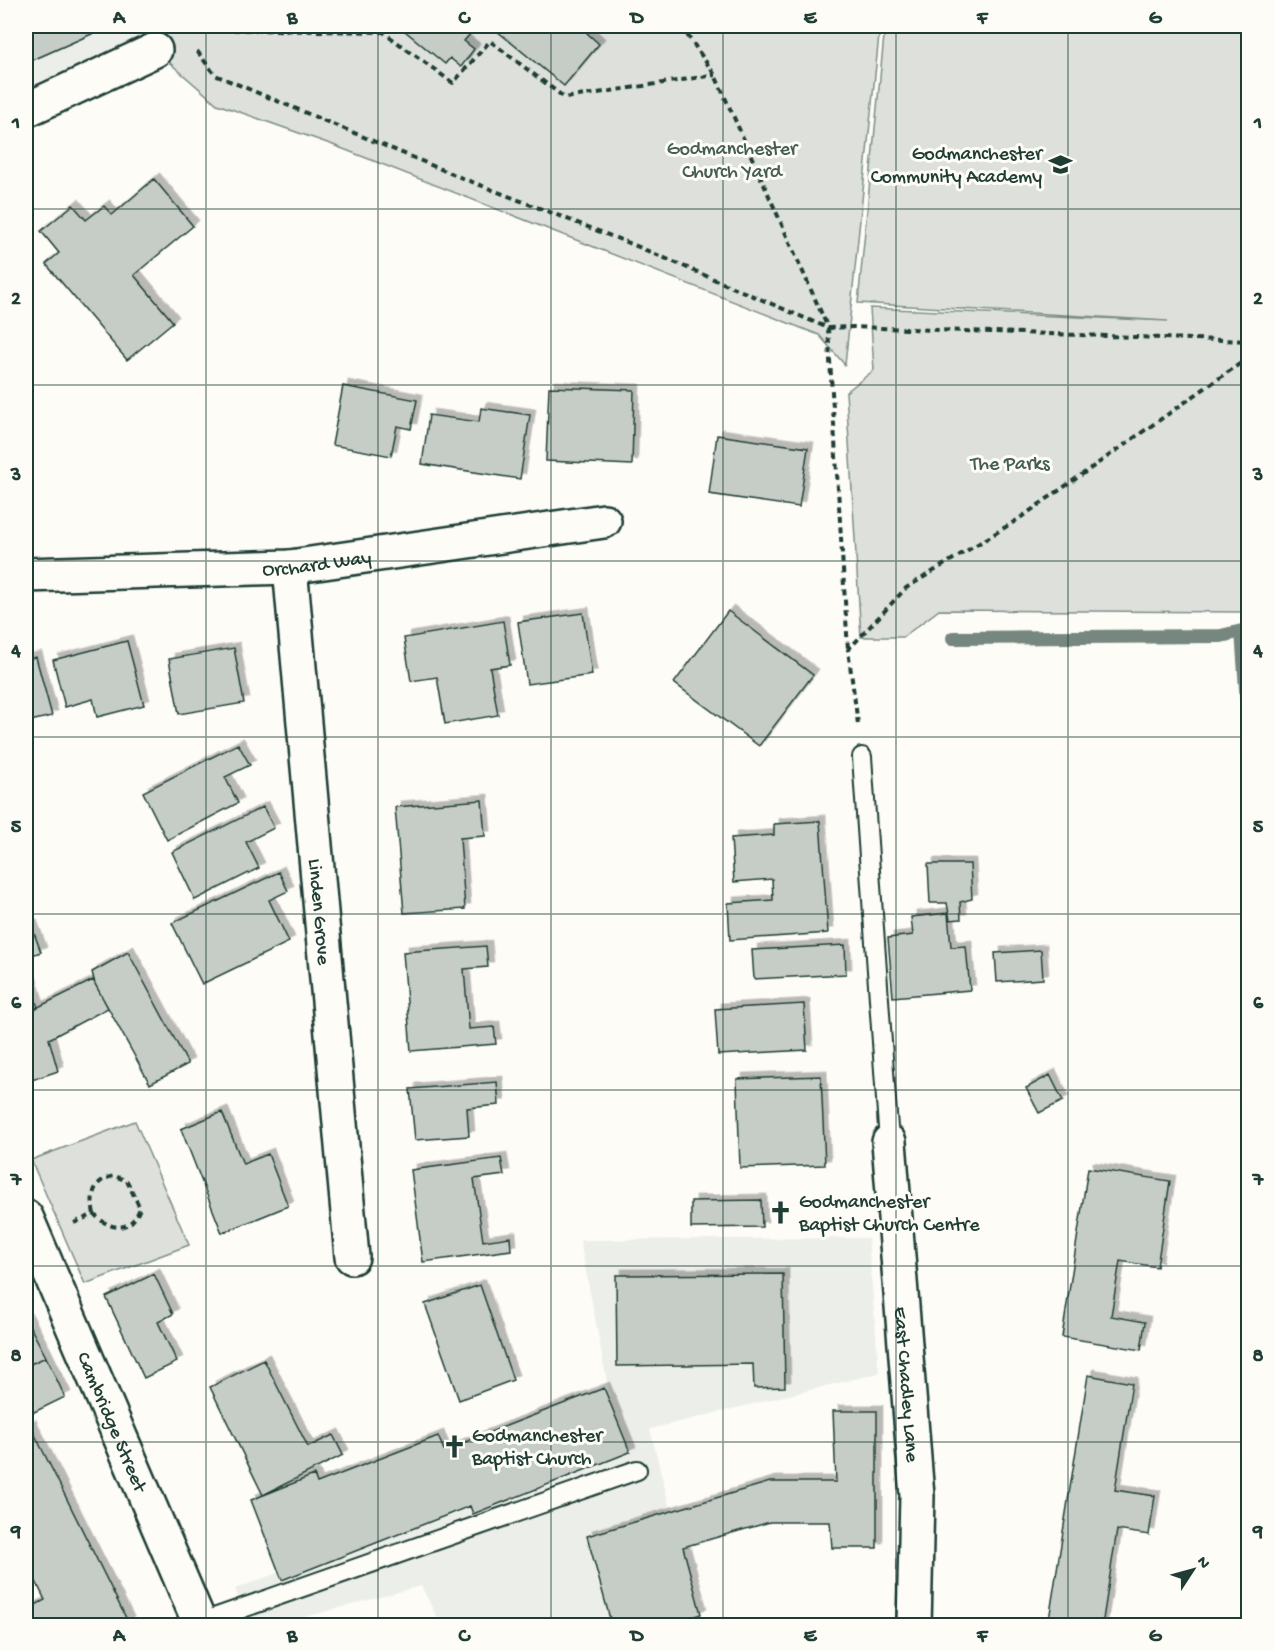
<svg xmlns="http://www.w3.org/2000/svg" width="1274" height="1651" viewBox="0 0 1274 1651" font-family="'Gochi Hand',sans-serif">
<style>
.built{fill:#eceee9}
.green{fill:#dde0db;stroke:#7e8e88;stroke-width:1.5}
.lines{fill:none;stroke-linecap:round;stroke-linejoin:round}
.stream{stroke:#75877f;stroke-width:14}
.building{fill:#c6cdc7;stroke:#1f3d34;stroke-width:1.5;filter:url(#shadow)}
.service-casing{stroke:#1f3d34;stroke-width:22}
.minor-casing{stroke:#1f3d34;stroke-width:38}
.secondary-casing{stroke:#1f3d34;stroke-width:38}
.path{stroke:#1f3d34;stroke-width:4;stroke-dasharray:6 4.5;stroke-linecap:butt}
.service{stroke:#fdfcf7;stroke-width:18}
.minor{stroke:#fdfcf7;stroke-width:33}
.secondary{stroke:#fdfcf7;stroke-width:33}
.grid{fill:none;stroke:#1f3d34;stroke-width:1.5;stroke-opacity:0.55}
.labels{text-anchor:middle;stroke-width:6;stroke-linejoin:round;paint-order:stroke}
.park-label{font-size:20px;fill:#455e55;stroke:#fdfcf7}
.poi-label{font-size:20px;fill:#1f3d34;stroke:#fdfcf7;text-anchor:start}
.street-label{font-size:20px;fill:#1f3d34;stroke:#fdfcf7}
.neatline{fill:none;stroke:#1f3d34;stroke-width:2}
.grid-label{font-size:20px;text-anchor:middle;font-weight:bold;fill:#1f3d34}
</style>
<defs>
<filter id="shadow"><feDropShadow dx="5.5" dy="-5.5" stdDeviation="0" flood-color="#0004"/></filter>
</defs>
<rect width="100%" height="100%" fill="#fdfcf7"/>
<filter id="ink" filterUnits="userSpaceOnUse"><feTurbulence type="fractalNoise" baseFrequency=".0167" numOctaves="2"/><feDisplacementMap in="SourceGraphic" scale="12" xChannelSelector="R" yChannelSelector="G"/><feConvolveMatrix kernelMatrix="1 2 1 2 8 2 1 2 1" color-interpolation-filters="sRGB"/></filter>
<g filter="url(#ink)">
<!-- built -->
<path class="built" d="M26 26H151L150 36 26 94Z
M868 1238 879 1373 650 1429 699 1625H441L421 1586 275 1625H252L235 1589 619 1444 580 1240Z"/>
<!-- green -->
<path class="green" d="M152 26H880L845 365 819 335 333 145 217 104 155 50 150 36Z
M885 26H1248V612L939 610 903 637H861L846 392 874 370 870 308 1168 321 858 303Z
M135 1121 189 1245 85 1284 31 1160Z"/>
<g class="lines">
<!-- stream -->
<path class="stream" d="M953 638 1221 636 1242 631 1248 718"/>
</g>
<!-- building -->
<path class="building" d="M26 26H102L103 29 26 63Z
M399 26H477L464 41 474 49 461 67 450 58 445 64Z
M491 26H594L587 33 599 44 564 86Z
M154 179 193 226 134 275 173 322 127 360 46 264 59 253 41 231 73 205 86 220 104 206 112 215Z
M343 386 417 400 411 429 397 426 391 456 332 445Z
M549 387 634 390 632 465 546 461Z
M481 408 530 415 520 479 422 464 429 415 479 422Z
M717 435 808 448 799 507 709 494Z
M728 611 813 675 759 746 674 683Z
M583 613 592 675 527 684 518 622Z
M503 621 510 665 490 668 498 715 445 724 437 677 411 681 404 638Z
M127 641 144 705 97 717 93 699 65 707 53 660Z
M234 648 244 703 179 714 169 659Z
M36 657 52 716 26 722V659Z
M238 744 250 765 225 777 238 803 167 840 143 792Z
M482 800 485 836 460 838 465 909 404 913 395 807Z
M263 807 274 828 246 842 259 868 195 900 172 852Z
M820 821 828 933 730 940 728 903 773 900 772 879 734 882 731 838 774 835V824Z
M928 864H970L972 899 960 902 961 919 950 920 947 903H930Z
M279 872 288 891 269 900 289 942 202 984 172 923Z
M948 913 951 947 966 946 970 990 893 997 888 938 913 935 911 917Z
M31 925 41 952 26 957V927Z
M845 945 846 974 754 979 752 950Z
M486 946 488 967 464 969 469 1029 494 1027 496 1044 411 1051 403 952Z
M1041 950 1043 979 997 982 995 953Z
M128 952 188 1064 150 1084 95 984 92 972Z
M26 967 38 1008 26 1013Z
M93 980 108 1008 49 1039 58 1071 26 1082V1013Z
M804 1004 807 1050 718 1055 715 1009Z
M1050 1075 1063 1101 1039 1113 1026 1088Z
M821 1076 825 1165 740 1168 737 1079Z
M497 1082 499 1105 467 1108 469 1136 415 1140 410 1089Z
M222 1112 243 1164 268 1154 288 1206 222 1233 181 1129Z
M501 1158 504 1175 474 1179 483 1241 510 1237 511 1250 423 1262 411 1170Z
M1088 1168 1170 1181 1157 1267 1120 1261 1111 1316 1145 1322 1141 1350 1062 1337Z
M761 1200 762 1227 691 1228V1201Z
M154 1274 173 1314 158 1322 177 1362 144 1378 106 1297Z
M783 1274 785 1387 754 1388 753 1364 617 1366 616 1275Z
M480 1285 513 1380 459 1400 425 1304Z
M26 1319 46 1357 26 1366Z
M46 1357 65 1397 26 1416V1366Z
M264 1360 308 1447 333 1435 343 1455 263 1495 210 1387Z
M1088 1375 1132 1383 1115 1490 1155 1496 1149 1535 1117 1530 1102 1626H1048Z
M604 1388 630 1452 473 1514 470 1506 282 1580 251 1500 314 1475 317 1483 438 1436 444 1450Z
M833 1411H877V1548H832L830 1522H770L683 1547 701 1614 664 1626H612L587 1536 770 1482H836Z
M30 1425 130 1626H26V1610L45 1600 26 1561V1428Z"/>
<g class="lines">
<defs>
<path id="service" d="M862 757 889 1142
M200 1623 637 1470"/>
<g id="minor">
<path d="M26 110 155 50"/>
<path id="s1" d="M290 567 352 1257"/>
<path id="s2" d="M26 575 290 567 604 521"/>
<path id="s3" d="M889 1142 917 1496 914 1626"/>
</g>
<g id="secondary">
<path id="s4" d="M26 1217 201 1626"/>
</g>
</defs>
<!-- service casing -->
<use href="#service" class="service-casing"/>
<!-- minor casing -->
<use href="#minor" class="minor-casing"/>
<!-- secondary casing -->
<use href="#secondary" class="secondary-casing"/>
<!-- path -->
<path class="path" d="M681 26 715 75 828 328 848 650
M191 29 383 32 453 83 490 41 565 98 715 75
M197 51 215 75 462 178 634 245 828 328 853 327 1248 341
M858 724 848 650 906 588 1017 520 1248 358
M74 1223 94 1214C110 1231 131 1233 140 1208L127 1181 115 1176C93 1179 90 1196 94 1214"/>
<!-- service -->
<use href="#service" class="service"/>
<!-- minor -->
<use href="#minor" class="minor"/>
<!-- secondary -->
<use href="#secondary" class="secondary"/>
</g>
</g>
<!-- grid -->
<path class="grid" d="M206 26V1626M378 26V1626M551 26V1626M723 26V1626M896 26V1626M1068 26V1626M26 209H1248M26 385H1248M26 561H1248M26 737H1248M26 914H1248M26 1090H1248M26 1266H1248M26 1442H1248"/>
<!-- icons -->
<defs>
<symbol id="school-bare" viewBox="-9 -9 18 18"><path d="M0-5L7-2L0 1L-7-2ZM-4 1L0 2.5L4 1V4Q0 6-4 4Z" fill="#1f3d34" stroke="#fdfcf7" stroke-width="2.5" paint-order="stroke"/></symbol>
<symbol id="church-bare" viewBox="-9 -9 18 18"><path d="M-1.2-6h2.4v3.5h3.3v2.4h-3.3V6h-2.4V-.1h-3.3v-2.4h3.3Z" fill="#1f3d34" stroke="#fdfcf7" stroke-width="2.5" paint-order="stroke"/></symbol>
</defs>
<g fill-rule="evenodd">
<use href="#school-bare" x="1044" y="148" width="33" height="33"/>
<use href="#church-bare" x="764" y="1196" width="33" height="33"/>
<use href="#church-bare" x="438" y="1430" width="33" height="33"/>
</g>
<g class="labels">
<!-- park labels -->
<g class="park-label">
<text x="732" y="154">Godmanchester<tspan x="732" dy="23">Church Yard</tspan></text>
<text x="1010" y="469">The Parks</text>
</g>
<!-- poi labels -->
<g class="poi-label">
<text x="1042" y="159" text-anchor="end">Godmanchester<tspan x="1042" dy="23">Community Academy</tspan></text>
<text x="799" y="1207">Godmanchester<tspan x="799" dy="23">Baptist Church Centre</tspan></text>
<text x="472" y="1441">Godmanchester<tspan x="472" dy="23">Baptist Church</tspan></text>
</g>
<!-- street labels -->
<g class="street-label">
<text dy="7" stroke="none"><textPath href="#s2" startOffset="291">Orchard Way</textPath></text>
<text dy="7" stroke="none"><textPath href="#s1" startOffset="346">Linden Grove</textPath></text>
<text dy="7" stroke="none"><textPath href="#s3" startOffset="243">East Chadley Lane</textPath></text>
<text dy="7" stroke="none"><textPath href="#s4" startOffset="222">Cambridge Street</textPath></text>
</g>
</g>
<!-- margin -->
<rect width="1274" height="1651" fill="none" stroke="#fdfcf7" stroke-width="66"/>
<!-- north arrow -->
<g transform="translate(1193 1570) rotate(54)" stroke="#fdfcf7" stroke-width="4.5" paint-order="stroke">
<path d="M0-4.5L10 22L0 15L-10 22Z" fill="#1f3d34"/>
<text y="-9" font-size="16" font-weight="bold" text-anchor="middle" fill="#1f3d34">N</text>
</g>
<rect x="33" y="33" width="1208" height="1585" class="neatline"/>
<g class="grid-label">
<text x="119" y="23">A</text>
<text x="292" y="23">B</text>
<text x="464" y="23">C</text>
<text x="637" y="23">D</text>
<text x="810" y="23">E</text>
<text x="982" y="23">F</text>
<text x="1155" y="23">G</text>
<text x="16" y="128">1</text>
<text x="1258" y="128">1</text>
<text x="16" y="304">2</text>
<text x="1258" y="304">2</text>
<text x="16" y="480">3</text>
<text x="1258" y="480">3</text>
<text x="16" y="656">4</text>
<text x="1258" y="656">4</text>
<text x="16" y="832">5</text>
<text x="1258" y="832">5</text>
<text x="16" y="1008">6</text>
<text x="1258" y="1008">6</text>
<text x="16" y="1185">7</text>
<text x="1258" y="1185">7</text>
<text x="16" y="1361">8</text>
<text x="1258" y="1361">8</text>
<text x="16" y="1537">9</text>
<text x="1258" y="1537">9</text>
<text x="119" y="1641">A</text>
<text x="292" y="1641">B</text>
<text x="464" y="1641">C</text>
<text x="637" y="1641">D</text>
<text x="810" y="1641">E</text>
<text x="982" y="1641">F</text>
<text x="1155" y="1641">G</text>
</g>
</svg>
